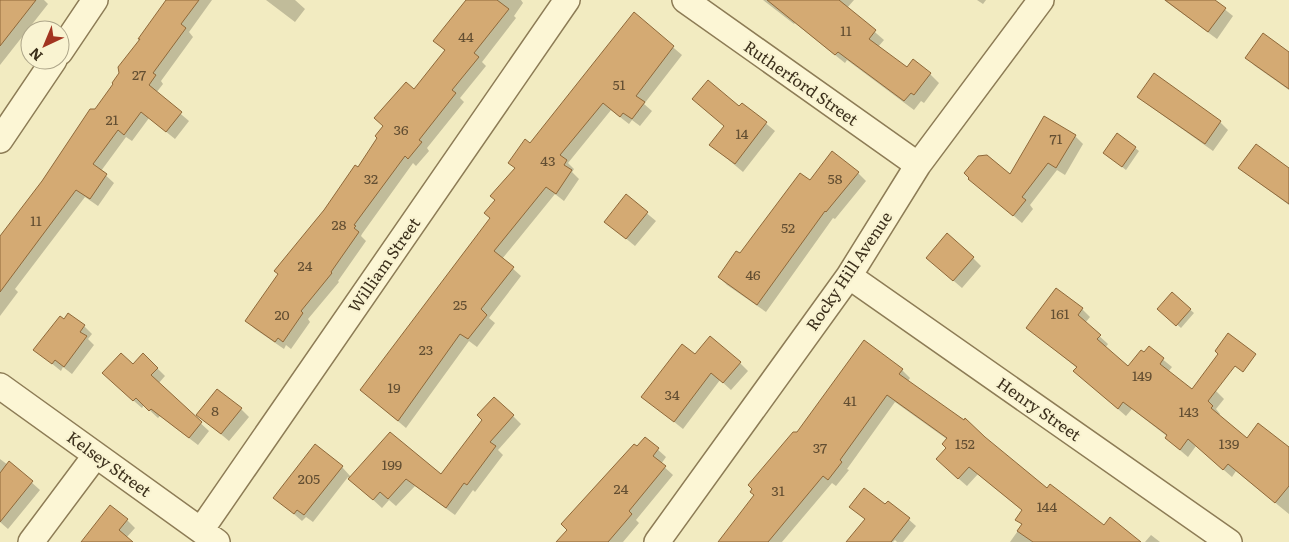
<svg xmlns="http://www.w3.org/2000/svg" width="1289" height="542" viewBox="0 0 1289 542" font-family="Literata,serif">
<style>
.shadow{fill:#0003}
.building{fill:#d4aa73;stroke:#8f693a}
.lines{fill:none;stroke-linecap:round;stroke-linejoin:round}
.minor-casing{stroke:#8d7c56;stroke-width:28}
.minor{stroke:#fcf6d5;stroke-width:25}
.labels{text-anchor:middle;stroke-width:4.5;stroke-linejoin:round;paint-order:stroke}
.number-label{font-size:14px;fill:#624e32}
.street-label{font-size:16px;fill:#3c301c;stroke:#f9f3d1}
</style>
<rect width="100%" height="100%" fill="#f2ebc1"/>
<!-- shadow -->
<path class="shadow" d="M0 0H44L48 4 0 65Z
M168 0H212L189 32 193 37 161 81 163 84 156 93 189 121 175 139 149 118 132 141 126 137 101 171 114 183 98 206 85 197 15 289 18 292 0 316V244L115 84 141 40Z
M266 0H295L305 9 295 22Z
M468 0H521L523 3 514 16 516 18 482 62 486 66 460 98 464 102 427 148 429 151 416 166 413 163 362 234 361 236 366 241 338 281 339 282 308 319 310 322 291 349 286 345 284 349 255 329 247 321 414 90 445 51 435 41Z
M763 0H854L847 8 884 40 878 47 907 68 930 74 939 83 924 103 921 101 914 110 847 60 845 63 795 23 794 24Z
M977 0H986L983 4Z
M1164 0H1213L1233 16 1217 39Z
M634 14 682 55 644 104 652 111 640 126 632 120 629 124 611 110 568 163 574 169 572 172 579 179 564 201 555 194 502 259 521 276 489 318 495 323 477 347 469 341 406 428 361 390 491 219 496 200 516 169 510 163 531 144Z
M1289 53V90L1255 66 1247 58Z
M1139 96 1220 122 1228 130 1213 151 1147 104Z
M742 104 775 131 743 172 711 145Z
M1075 136 1083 144 1065 175 1057 170 1030 205 1033 209 1022 223 970 179 1010 175Z
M1135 148 1139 151 1126 170 1104 153Z
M1240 167 1289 170V205L1248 175Z
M858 173 866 181 835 219 833 218 766 312 727 285 719 277 810 182Z
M626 196 656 221 635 246 606 222Z
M927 258H973L981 266 962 288Z
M1172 294 1194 313 1181 328 1163 312Z
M1082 309 1090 317 1085 323 1108 344 1105 348 1128 368 1149 348 1172 367 1168 372 1192 391 1201 379 1216 391 1224 399 1216 409 1220 414 1219 416 1247 439 1289 449V514L1236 471 1232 477 1196 446 1188 457 1175 446 1167 438 1168 437 1132 409 1126 416 1083 379 1075 371 1077 368 1028 328Z
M64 321 84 326 92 334 88 339 94 345 72 374 63 367 61 371 35 350Z
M865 342 902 370 910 378 908 381 984 438 1047 490 1104 526 1139 542H1010L1022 525 1017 519 1023 511 978 474 967 486 945 467 948 440 895 402 847 469 849 470 836 486 832 483 782 542H721Z
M695 356 740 363 748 371 731 390 720 380 683 429 643 397Z
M133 366 157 368 165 376 158 384 209 431 198 445 160 416 158 418 144 405 142 408 111 381Z
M241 409 249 417 229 441 198 415Z
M513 416 521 424 498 450 503 455 475 492 473 490 455 515 415 486 396 506 389 500 382 508 348 477 313 522 306 517 302 521 274 497 342 467 351 477 442 476Z
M645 438 666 457 661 464 673 475 636 520 639 523 623 542H572Z
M0 459 8 465 10 463 40 490 8 529 0 522Z
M889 502 916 526 903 542H897L895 540 893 542H848L866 520 851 507 886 506Z
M127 520 135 528 126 538 130 542H83Z
M1151 535 1160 542H1145Z"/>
<!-- building -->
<path class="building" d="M0 0H36L0 46Z
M166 0H199L181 24 186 28 153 73 156 75 149 85 182 112 166 132 141 112 124 135 118 130 93 164 107 174 90 199 76 190 0 292V236L42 181 90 109H95L113 84 112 83 119 73 118 67 140 39H138Z
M466 0H497L509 9 474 53 479 57 452 90 456 93 419 140 422 142 408 159 405 156 354 225 356 226 354 228 359 232 331 272 332 273 301 311 303 313 283 342 278 338 275 342 245 321 278 274 274 271 324 210 355 165 358 167 377 138 375 136 383 126 374 118 406 82 414 89 445 50 433 41Z
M767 0H839L876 30 869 39 907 67 913 59 931 73 914 95 911 93 904 101 838 52 835 55Z
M1165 0H1215L1226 8 1208 32Z
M634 12 674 46 636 96 645 102 632 119 623 113 620 117 603 103 560 155 567 160 564 165 572 170 556 194 546 187 494 251 514 267 481 309 487 315 468 339 460 334 398 421 360 390 490 218 484 213 495 200 490 196 515 168 508 163 525 139 530 143Z
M1263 33 1289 52V89L1245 58Z
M1154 73 1221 121 1205 144 1137 97Z
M708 80 739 106 742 103 767 122 735 164 709 145 724 126 692 99Z
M1044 116 1076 135 1056 168 1048 163 1022 197 1026 200 1013 216 968 179 969 178 964 173 978 156 987 155 1010 174Z
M1117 133 1136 147 1122 167 1103 153Z
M1256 144 1289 168V204L1238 168Z
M832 151 859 172 826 212 825 211 757 305 718 277 736 251 740 253 800 173 810 180Z
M626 194 648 212 626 239 604 222Z
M947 233 974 257 953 281 926 258Z
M1056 288 1083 308 1078 315 1101 335 1097 339 1128 366 1141 350 1144 352 1149 346 1164 358 1160 364 1192 389 1218 354 1215 351 1228 333 1256 354 1243 372 1235 366 1208 401 1213 406 1211 408 1247 438 1258 423 1289 447V486L1275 503 1228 464 1223 470 1188 439 1180 450 1165 438 1167 435 1123 402 1118 409 1073 371 1077 367 1026 328Z
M1172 292 1191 309 1176 326 1157 309Z
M68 313 85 325 80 332 87 336 64 367 55 360 52 364 33 350 60 316 64 319Z
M710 336 741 362 723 383 711 373 674 422 641 397 682 344 695 354Z
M864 340 903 369 899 374 964 420 965 418 985 437 1047 488 1050 484 1104 525 1110 517 1141 542H1033L1017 531 1022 524 1015 520 1022 510 969 467 958 479 936 459 946 448 942 444 947 438 887 395 840 460 842 462 828 480 823 476 768 542H718L754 495 750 492 752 489 748 485 793 432H797Z
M121 353 133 364 143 353 158 368 151 375 202 422 189 438 151 409 149 411 136 398 133 401 102 373Z
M217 389 242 408 221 434 196 415Z
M494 397 514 415 490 442 496 446 467 485 464 483 446 508 406 479 388 499 380 492 373 500 348 479 390 432 441 474 482 420 477 415Z
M645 437 659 448 653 456 666 466 629 511 632 514 608 542H556L567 530 561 524 634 444 637 446Z
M315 444 343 466 304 515 297 510 294 514 273 498Z
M9 461 33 481 0 522V473Z
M864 488 885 504 888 501 910 518 891 542H846L865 519 849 507Z
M110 505 128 519 119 530 133 542H81Z"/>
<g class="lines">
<defs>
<path id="minor" d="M685 0 918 165
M60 52 95 0
M0 140 54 60
M849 276 1229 542
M0 386 217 542
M201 530 567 0
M31 542 96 455
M657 542 849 276 918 165 1041 0"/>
</defs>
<!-- minor casing -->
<use href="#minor" class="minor-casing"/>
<!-- minor -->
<use href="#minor" class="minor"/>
</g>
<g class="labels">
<!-- number labels -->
<g class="number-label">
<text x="846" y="36">11</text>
<text x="466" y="42">44</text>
<text x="139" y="80">27</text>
<text x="619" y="90">51</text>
<text x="112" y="125">21</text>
<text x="401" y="135">36</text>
<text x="742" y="139">14</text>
<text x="1056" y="144">71</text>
<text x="548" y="166">43</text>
<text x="371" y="184">32</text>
<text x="835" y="184">58</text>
<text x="36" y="226">11</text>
<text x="339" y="230">28</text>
<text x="788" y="233">52</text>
<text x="305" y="271">24</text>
<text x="753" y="280">46</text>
<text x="460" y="310">25</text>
<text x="1060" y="319">161</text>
<text x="282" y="320">20</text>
<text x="426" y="355">23</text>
<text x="1142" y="381">149</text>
<text x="394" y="393">19</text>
<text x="672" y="400">34</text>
<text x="850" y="406">41</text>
<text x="215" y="416">8</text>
<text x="1189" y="417">143</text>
<text x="965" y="449">152</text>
<text x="1229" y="449">139</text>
<text x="820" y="453">37</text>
<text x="392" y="470">199</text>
<text x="309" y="484">205</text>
<text x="621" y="494">24</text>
<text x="778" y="496">31</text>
<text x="1047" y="512">144</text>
</g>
<!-- street labels -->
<g class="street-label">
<text transform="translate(801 83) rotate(35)" y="6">Rutherford Street</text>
<text transform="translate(384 265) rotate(-55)" y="6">William Street</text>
<text transform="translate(849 271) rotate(-56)" y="6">Rocky Hill Avenue</text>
<text transform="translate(1039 409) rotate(35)" y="6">Henry Street</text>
<text transform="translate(109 464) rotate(36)" y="6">Kelsey Street</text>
</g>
</g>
<!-- north arrow -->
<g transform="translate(45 45) rotate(224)"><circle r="24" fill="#f9f3d1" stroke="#ada589"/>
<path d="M0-4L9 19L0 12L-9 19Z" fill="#a23420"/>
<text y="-8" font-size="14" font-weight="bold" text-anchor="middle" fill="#3c301c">N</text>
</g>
</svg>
